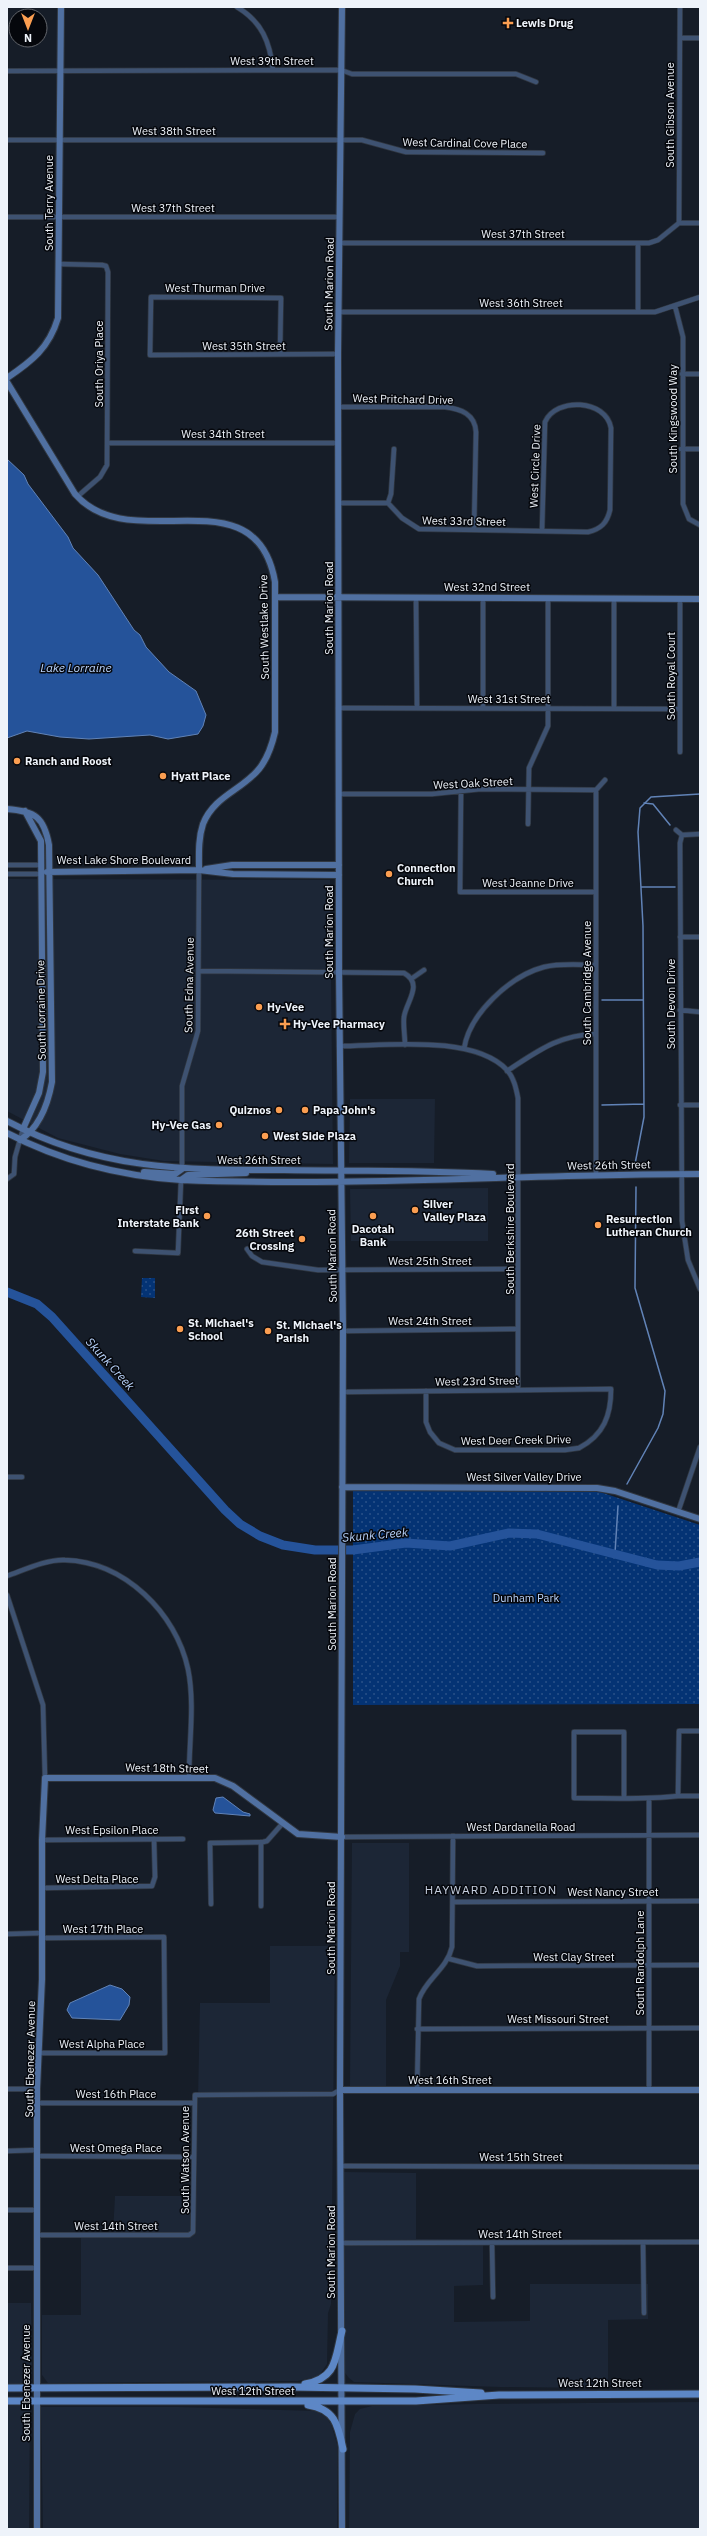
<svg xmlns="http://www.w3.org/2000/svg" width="707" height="2536" viewBox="0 0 707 2536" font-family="'IBM Plex Sans',sans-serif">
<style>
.built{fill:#1c2636}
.park{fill:url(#park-dots)}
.water{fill:#25539a;stroke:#6183b7}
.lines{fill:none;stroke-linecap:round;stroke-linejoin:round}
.stream{stroke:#6183b7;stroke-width:1.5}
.river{stroke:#25539a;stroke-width:9}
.street-casing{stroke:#303741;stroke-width:6}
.secondary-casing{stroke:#303741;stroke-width:8}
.primary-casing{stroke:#303741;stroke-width:9}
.street{stroke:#3e5271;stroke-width:4.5}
.secondary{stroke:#5070a1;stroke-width:6}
.primary{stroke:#5d87c6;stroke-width:7}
.poi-dot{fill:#fb9e51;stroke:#05070c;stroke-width:1.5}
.labels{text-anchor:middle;stroke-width:3;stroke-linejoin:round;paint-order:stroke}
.poi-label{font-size:11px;font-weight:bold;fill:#eef3fa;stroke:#05070c;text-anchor:start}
.street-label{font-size:11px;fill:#eef3fa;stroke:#05070c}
.park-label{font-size:11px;fill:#b8d2fa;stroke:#05070c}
.water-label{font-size:12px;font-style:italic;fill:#b9d3fb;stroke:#05070c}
.neighbourhood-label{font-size:12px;letter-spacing:1px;fill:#c6cfde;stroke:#05070c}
</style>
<defs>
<pattern id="park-dots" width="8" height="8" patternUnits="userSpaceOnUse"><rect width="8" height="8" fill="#043374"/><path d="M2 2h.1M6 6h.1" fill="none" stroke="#295189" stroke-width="1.8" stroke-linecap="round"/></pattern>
</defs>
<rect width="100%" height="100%" fill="#161d28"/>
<!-- built -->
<path class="built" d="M7 879 330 880 333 1164 164 1161 120 1154 58 1138 7 1111Z
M350 1099H435L434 1163H349Z
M488 1188V1241H351L350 1189Z
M352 1843H409V1952H400V1966L386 2000V2086H350Z
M270 1946H335L331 2304 328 2313 327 2364 319 2376 298 2381 48 2383 42 2375V2315H81V2233H113L115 2196H196L200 2003H270Z
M343 2172 416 2173V2239H483V2285L454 2286V2322L530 2321V2284H648V2319L608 2320V2388L500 2387 354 2382 349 2378 345 2373Z
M7 2303H31L32 2384H7Z
M700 2402V2529H349L350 2432 355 2414 360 2409 372 2406 476 2404Z
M30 2405 29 2529H7V2406Z
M41 2407H179L317 2411 325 2416 331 2424 337 2444V2529H43Z"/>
<!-- park -->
<path class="park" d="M142 1278H155V1298L141 1297Z
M353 1491H597L700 1525V1704L353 1705Z"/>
<!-- water -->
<path class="water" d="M7 459 24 475 28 484 68 537 73 548 98 575 134 630 140 635 146 647 169 672 196 691 206 715 203 726 198 734 168 739 150 735 89 739 60 737 27 731 7 738Z
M223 1797 243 1812 250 1814V1816L215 1813 213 1810 216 1798Z
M110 1985 122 1989 130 1997 129 2005 120 2020 72 2018 67 2010 70 2003Z"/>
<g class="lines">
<!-- stream -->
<path class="stream" d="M644 803 653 804 670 825
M641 887H675
M602 1000H643
M602 1105 644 1104
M635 1164 644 1117 643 926 638 832 640 808 651 797 700 794
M627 1484 658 1428 663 1414 665 1391 635 1288 636 1187
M615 1553 618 1506"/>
<!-- river -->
<path class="river" d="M7 1292 37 1304 52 1317 225 1510 240 1524 260 1536 283 1545 315 1550H353L406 1543 450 1546 509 1533 537 1534 657 1565 679 1566 700 1562"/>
<defs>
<path id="street" d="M237 7C262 22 270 42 273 70
M680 38H700
M7 71 341 70 352 74H516L536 82
M7 140H362L406 152 543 153
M7 217H339
M679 223 680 7
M339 243H649L658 240 679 223H700
M59 264 102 265 106 266 108 272 107 465 100 477 78 496
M675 306 683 337V504L689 519 700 525
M638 311V243
M339 312H655L700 297
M280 354 281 298 151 297 150 355 338 354
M682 374H700
M338 407H445C461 409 475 414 476 432L474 530
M108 443H338
M681 449H700
M339 503H388L402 518 419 529 588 532C601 529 607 523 610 510L611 428C606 399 556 397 545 422L542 531
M388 503 391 494 394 449
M483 597V708
M416 598 417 708
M614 598V709
M680 599V752
M338 708 679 709
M596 790V1176
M461 791 460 892H596
M339 794H432L481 789 596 790 605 780
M528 824 529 768 548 726V598
M676 830 682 835
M682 835 680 843 682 1221 688 1260 700 1289
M682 835 700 834
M7 865H42
M7 874H42
M680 937H700
M199 971 404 973C424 984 406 1002 404 1017 403 1026 405 1036 405 1045
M411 979 424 970
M680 1010 700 1012
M339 1046C385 1046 473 1034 507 1070 514 1078 516 1088 518 1098V1390
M464 1049C469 1014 510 976 544 967 561 963 579 965 596 965
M507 1071C538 1051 558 1035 596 1034
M680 1105H700
M182 1169V1086L198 1031 199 870
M7 1179 14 1174 15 1157 23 1129
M247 1249 252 1256 262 1262 318 1270 518 1269
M135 1251 178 1253 181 1180
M343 1331 518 1329
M342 1392 611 1389C611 1415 604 1435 579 1448L565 1450H455L439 1443 430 1432 426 1422V1391
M7 1477H22
M678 1512 700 1447
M7 1576C24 1570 47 1559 65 1560 125 1562 176 1613 188 1669 195 1703 189 1742 189 1778
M7 1595 43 1705 45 1778
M700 1731H679L678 1796H700
M624 1798V1732H574V1798C609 1798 644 1800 678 1796
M649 1798V2090
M342 1837 700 1835
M42 1840 183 1839
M261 1842V1906
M42 1888 152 1886 155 1877 154 1839
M454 1902 700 1901
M211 1904 210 1843 263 1842 267 1841 282 1824
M7 1934 42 1933
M450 1959 477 1966 700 1965
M417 2029 700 2028
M38 2053H165L164 1937 42 1938
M7 2089H37
M417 2090 419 1999C426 1979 447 1969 452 1947L453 1836
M38 2103H193
M7 2151 38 2150
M38 2156 193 2157
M341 2166 700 2167
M7 2210H37
M37 2235H189L193 2232 195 2095 333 2094 340 2090
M341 2243 700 2242
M492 2243 493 2297
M643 2243 644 2313
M7 2268H37"/>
<path id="secondary" d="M342 7 338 354 339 971 343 1331 340 2090 342 2529
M7 378C32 361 49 348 58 318L61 7
M7 382 75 494C131 559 256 471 275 582V732C272 745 268 758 259 769 242 790 214 796 203 824 198 839 199 855 199 870
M275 597 700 599
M7 809C35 811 44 817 49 845L52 1082C48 1104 39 1128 20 1140
M206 869 232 865H339
M47 872 199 870 233 874 339 875
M7 1121C99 1170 183 1170 284 1170 354 1171 423 1170 493 1174
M23 1129 39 1093 43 1072 41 841 25 811
M7 1133C61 1161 121 1176 181 1180 354 1187 527 1174 700 1174
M144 1172 175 1174 182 1169
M181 1180 188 1175 246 1173
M342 1487 597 1488 615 1491 700 1519
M340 2090H700
M37 2529V2089L42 1979V1840L45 1778H215L233 1786 298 1834 342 1837"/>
<path id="primary" d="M305 2384C337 2378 335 2359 342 2331
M7 2388 291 2387 415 2389 481 2393
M7 2401H416L499 2395 700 2394
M308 2405C335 2409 338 2425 343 2449"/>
</defs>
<!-- street casing -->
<use href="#street" class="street-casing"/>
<!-- secondary casing -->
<use href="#secondary" class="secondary-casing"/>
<!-- primary casing -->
<use href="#primary" class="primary-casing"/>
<!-- street -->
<use href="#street" class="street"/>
<!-- secondary -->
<use href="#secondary" class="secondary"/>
<!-- primary -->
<use href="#primary" class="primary"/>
</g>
<!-- markers -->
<g class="poi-dot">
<path d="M506 17h4v4h4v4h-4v4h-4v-4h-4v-4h4z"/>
<circle cx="17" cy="761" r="4"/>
<circle cx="163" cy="776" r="4"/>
<circle cx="389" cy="874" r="4"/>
<circle cx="259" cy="1007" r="4"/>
<path d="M283 1018h4v4h4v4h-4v4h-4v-4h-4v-4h4z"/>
<circle cx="279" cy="1110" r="4"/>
<circle cx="305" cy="1110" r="4"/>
<circle cx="219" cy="1125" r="4"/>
<circle cx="265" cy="1136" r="4"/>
<circle cx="415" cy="1210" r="4"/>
<circle cx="207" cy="1216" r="4"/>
<circle cx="373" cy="1216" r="4"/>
<circle cx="598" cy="1225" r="4"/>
<circle cx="302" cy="1239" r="4"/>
<circle cx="180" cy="1329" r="4"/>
<circle cx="268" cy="1331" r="4"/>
</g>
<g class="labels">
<!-- poi labels -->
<g class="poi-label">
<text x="516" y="27">Lewis Drug</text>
<text x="25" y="765">Ranch and Roost</text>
<text x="171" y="780">Hyatt Place</text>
<text x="397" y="872">Connection<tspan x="397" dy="13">Church</tspan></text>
<text x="267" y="1011">Hy-Vee</text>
<text x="293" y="1028">Hy-Vee Pharmacy</text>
<text x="271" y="1114" text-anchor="end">Quiznos</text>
<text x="313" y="1114">Papa John's</text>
<text x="211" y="1129" text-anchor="end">Hy-Vee Gas</text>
<text x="273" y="1140">West Side Plaza</text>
<text x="423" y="1208">Silver<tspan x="423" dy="13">Valley Plaza</tspan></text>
<text x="199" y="1214" text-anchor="end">First<tspan x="199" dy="13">Interstate Bank</tspan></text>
<text x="606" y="1223">Resurrection<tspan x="606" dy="13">Lutheran Church</tspan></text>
<text x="373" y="1233" text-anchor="middle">Dacotah<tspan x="373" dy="13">Bank</tspan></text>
<text x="294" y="1237" text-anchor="end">26th Street<tspan x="294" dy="13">Crossing</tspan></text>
<text x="188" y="1327">St. Michael's<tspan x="188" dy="13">School</tspan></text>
<text x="276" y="1329">St. Michael's<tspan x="276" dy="13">Parish</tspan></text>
</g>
<!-- street labels -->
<g class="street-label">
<text x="272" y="65">West 39th Street</text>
<text transform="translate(670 115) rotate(-90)" y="4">South Gibson Avenue</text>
<text x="174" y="135">West 38th Street</text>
<text transform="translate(465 143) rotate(1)" y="4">West Cardinal Cove Place</text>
<text transform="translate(49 203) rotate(-90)" y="4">South Terry Avenue</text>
<text x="173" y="212">West 37th Street</text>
<text x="523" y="238">West 37th Street</text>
<text transform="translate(329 284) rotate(-89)" y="4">South Marion Road</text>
<text x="215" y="292">West Thurman Drive</text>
<text x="521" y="307">West 36th Street</text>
<text x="244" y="350">West 35th Street</text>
<text transform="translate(99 364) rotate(-90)" y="4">South Oriya Place</text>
<text transform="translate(403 399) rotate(1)" y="4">West Pritchard Drive</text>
<text transform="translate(673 419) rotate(-90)" y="4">South Kingswood Way</text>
<text x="223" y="438">West 34th Street</text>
<text transform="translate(535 466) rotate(-88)" y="4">West Circle Drive</text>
<text transform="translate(464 521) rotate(1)" y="4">West 33rd Street</text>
<text x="487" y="591">West 32nd Street</text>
<text transform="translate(329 608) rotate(-90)" y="4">South Marion Road</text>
<text transform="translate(264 627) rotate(-91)" y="4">South Westlake Drive</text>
<text transform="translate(671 676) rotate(-90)" y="4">South Royal Court</text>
<text x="509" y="703">West 31st Street</text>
<text transform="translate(473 783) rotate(-3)" y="4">West Oak Street</text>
<text x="124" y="864">West Lake Shore Boulevard</text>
<text x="528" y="887">West Jeanne Drive</text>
<text transform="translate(329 932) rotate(-90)" y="4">South Marion Road</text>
<text transform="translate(587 983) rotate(-90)" y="4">South Cambridge Avenue</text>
<text transform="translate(189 985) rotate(-89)" y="4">South Edna Avenue</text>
<text transform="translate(671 1004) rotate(-90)" y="4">South Devon Drive</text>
<text transform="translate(41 1010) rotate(-91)" y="4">South Lorraine Drive</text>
<text x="259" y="1164">West 26th Street</text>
<text transform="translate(609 1165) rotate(-1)" y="4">West 26th Street</text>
<text transform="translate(510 1229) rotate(-90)" y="4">South Berkshire Boulevard</text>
<text transform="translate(332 1256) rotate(-91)" y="4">South Marion Road</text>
<text x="430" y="1265">West 25th Street</text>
<text x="430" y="1325">West 24th Street</text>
<text transform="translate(477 1381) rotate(-1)" y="4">West 23rd Street</text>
<text transform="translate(516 1440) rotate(-1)" y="4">West Deer Creek Drive</text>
<text x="524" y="1481">West Silver Valley Drive</text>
<text transform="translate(332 1604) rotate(-90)" y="4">South Marion Road</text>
<text transform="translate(167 1768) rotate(1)" y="4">West 18th Street</text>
<text x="521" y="1831">West Dardanella Road</text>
<text x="112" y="1834">West Epsilon Place</text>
<text x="97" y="1883">West Delta Place</text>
<text x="613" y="1896">West Nancy Street</text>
<text transform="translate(331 1928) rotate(-90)" y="4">South Marion Road</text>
<text x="103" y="1933">West 17th Place</text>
<text x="574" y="1961">West Clay Street</text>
<text transform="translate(640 1963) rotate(-90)" y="4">South Randolph Lane</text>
<text x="558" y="2023">West Missouri Street</text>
<text x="102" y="2048">West Alpha Place</text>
<text transform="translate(30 2059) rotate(-89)" y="4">South Ebenezer Avenue</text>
<text x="450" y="2084">West 16th Street</text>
<text x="116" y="2098">West 16th Place</text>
<text x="116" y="2152">West Omega Place</text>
<text x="521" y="2161">West 15th Street</text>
<text transform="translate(185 2160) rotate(-90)" y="4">South Watson Avenue</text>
<text x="116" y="2230">West 14th Street</text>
<text x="520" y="2238">West 14th Street</text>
<text transform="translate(331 2252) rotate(-90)" y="4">South Marion Road</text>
<text transform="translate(26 2383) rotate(-90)" y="4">South Ebenezer Avenue</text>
<text x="600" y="2387">West 12th Street</text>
<text x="253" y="2395">West 12th Street</text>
</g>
<!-- park labels -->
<g class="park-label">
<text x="526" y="1602">Dunham Park</text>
</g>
<!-- water labels -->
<g class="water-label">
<text x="76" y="672">Lake Lorraine</text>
<text transform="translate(110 1364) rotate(48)" y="4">Skunk Creek</text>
<text transform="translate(375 1535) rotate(-5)" y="4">Skunk Creek</text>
</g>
<!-- neighbourhood labels -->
<g class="neighbourhood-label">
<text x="491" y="1894">HAYWARD ADDITION</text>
</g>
</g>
<!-- border -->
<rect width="707" height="2536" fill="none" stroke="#eef3fa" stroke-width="16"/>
<!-- north arrow -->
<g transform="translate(28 28) rotate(180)"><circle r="19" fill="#05070c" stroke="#62656b"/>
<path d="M0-3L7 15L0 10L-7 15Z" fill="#fb9e51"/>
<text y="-6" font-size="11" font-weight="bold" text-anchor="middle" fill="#eef3fa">N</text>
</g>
</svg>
